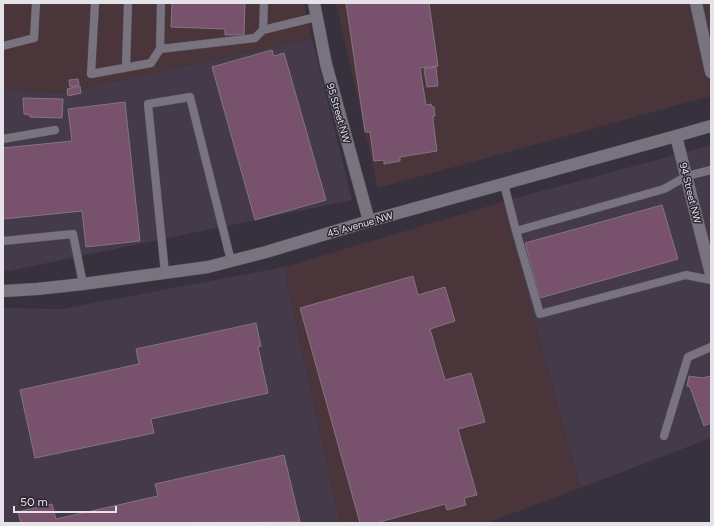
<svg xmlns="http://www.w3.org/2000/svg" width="714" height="526" viewBox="0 0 714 526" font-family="Figtree,sans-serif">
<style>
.commercial{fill:#443a49}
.industrial{fill:#49353a}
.building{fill:#78516c;stroke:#82767e}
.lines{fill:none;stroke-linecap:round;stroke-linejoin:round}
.lane-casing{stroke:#514d57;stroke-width:9}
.street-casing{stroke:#514d57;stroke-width:13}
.lane{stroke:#797380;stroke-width:8}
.street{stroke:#797380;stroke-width:12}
.labels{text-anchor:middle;stroke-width:3;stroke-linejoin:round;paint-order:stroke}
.street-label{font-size:10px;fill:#e5e2ea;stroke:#2c2732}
</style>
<rect width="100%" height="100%" fill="#36313c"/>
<!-- commercial -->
<path class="commercial" d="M312 38 352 200 9 271 3 270V90L62 93Z
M711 145V438L580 488 502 202Z
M284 267 340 523H3V308L62 309Z"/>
<!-- industrial -->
<path class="industrial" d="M3 3H304L312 38 62 93 3 90Z
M336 3H711V96L378 188Z
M502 202 580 488 487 523H340L284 267Z"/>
<!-- building -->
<path class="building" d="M172 3H245L244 35H225V29L171 27Z
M346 3H429L438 66 420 68 426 105 431 104 432 107H434L435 116H433V120L437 151 400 157V161L384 164V160L374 161 370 132H365Z
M272 50 274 56 284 53 326 200 255 220 212 67Z
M436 67 438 86 427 87 424 69Z
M78 79 79 85 70 87 69 80Z
M80 86 81 93 68 96 67 89Z
M23 98 63 99 62 118 30 117V115L24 114Z
M125 102 140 241 86 247 82 211 3 219V148L72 141 68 109Z
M662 205 678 259 540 298 525 243Z
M413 276 418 295 445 287 455 321 430 329 445 380 471 373 485 422 458 429 477 495 464 498 466 505 447 510 445 504 376 523H360L300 308Z
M256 323 261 346 258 347 268 393 151 419 154 433 35 458 20 390 139 364 136 349Z
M689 376 702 378 711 376V423L704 426 690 387 687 386Z
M284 455 300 522 21 523 18 512 52 504 56 519 158 496 155 484Z"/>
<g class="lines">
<defs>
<path id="lane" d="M95 3 91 74 151 63 160 49 255 38 263 30 316 17
M263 30 264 3
M3 46 34 38 36 3
M160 49 161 3
M126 67 128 3
M3 139 55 130
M711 170 687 176 664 189 516 231 540 314 686 275 711 280
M504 184 516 231
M3 241 73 234 83 284
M165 273 148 104 190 97 231 261
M664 436 688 357 711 347"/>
<path id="street" d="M314 3 326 64 369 221
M696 3 711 72
M676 136 711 274
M3 291 37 289 83 284 208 267 266 252 369 221 676 136 711 126"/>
</defs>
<!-- lane casing -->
<use href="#lane" class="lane-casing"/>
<!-- street casing -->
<use href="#street" class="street-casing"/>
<!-- lane -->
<use href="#lane" class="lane"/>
<!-- street -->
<use href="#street" class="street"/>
</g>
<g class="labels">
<!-- street labels -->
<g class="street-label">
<text transform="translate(339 113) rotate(74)" y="4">95 Street NW</text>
<text transform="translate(691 193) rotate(76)" y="4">94 Street NW</text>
<text transform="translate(360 224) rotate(-16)" y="4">45 Avenue NW</text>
</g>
</g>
<!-- border -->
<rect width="714" height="526" fill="none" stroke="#e5e2ea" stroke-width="8"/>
<!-- scale -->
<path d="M14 506v6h102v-6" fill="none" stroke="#e5e2ea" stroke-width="2"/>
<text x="20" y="506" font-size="12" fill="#e5e2ea" stroke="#2c2732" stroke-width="3" paint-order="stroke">50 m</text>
</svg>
